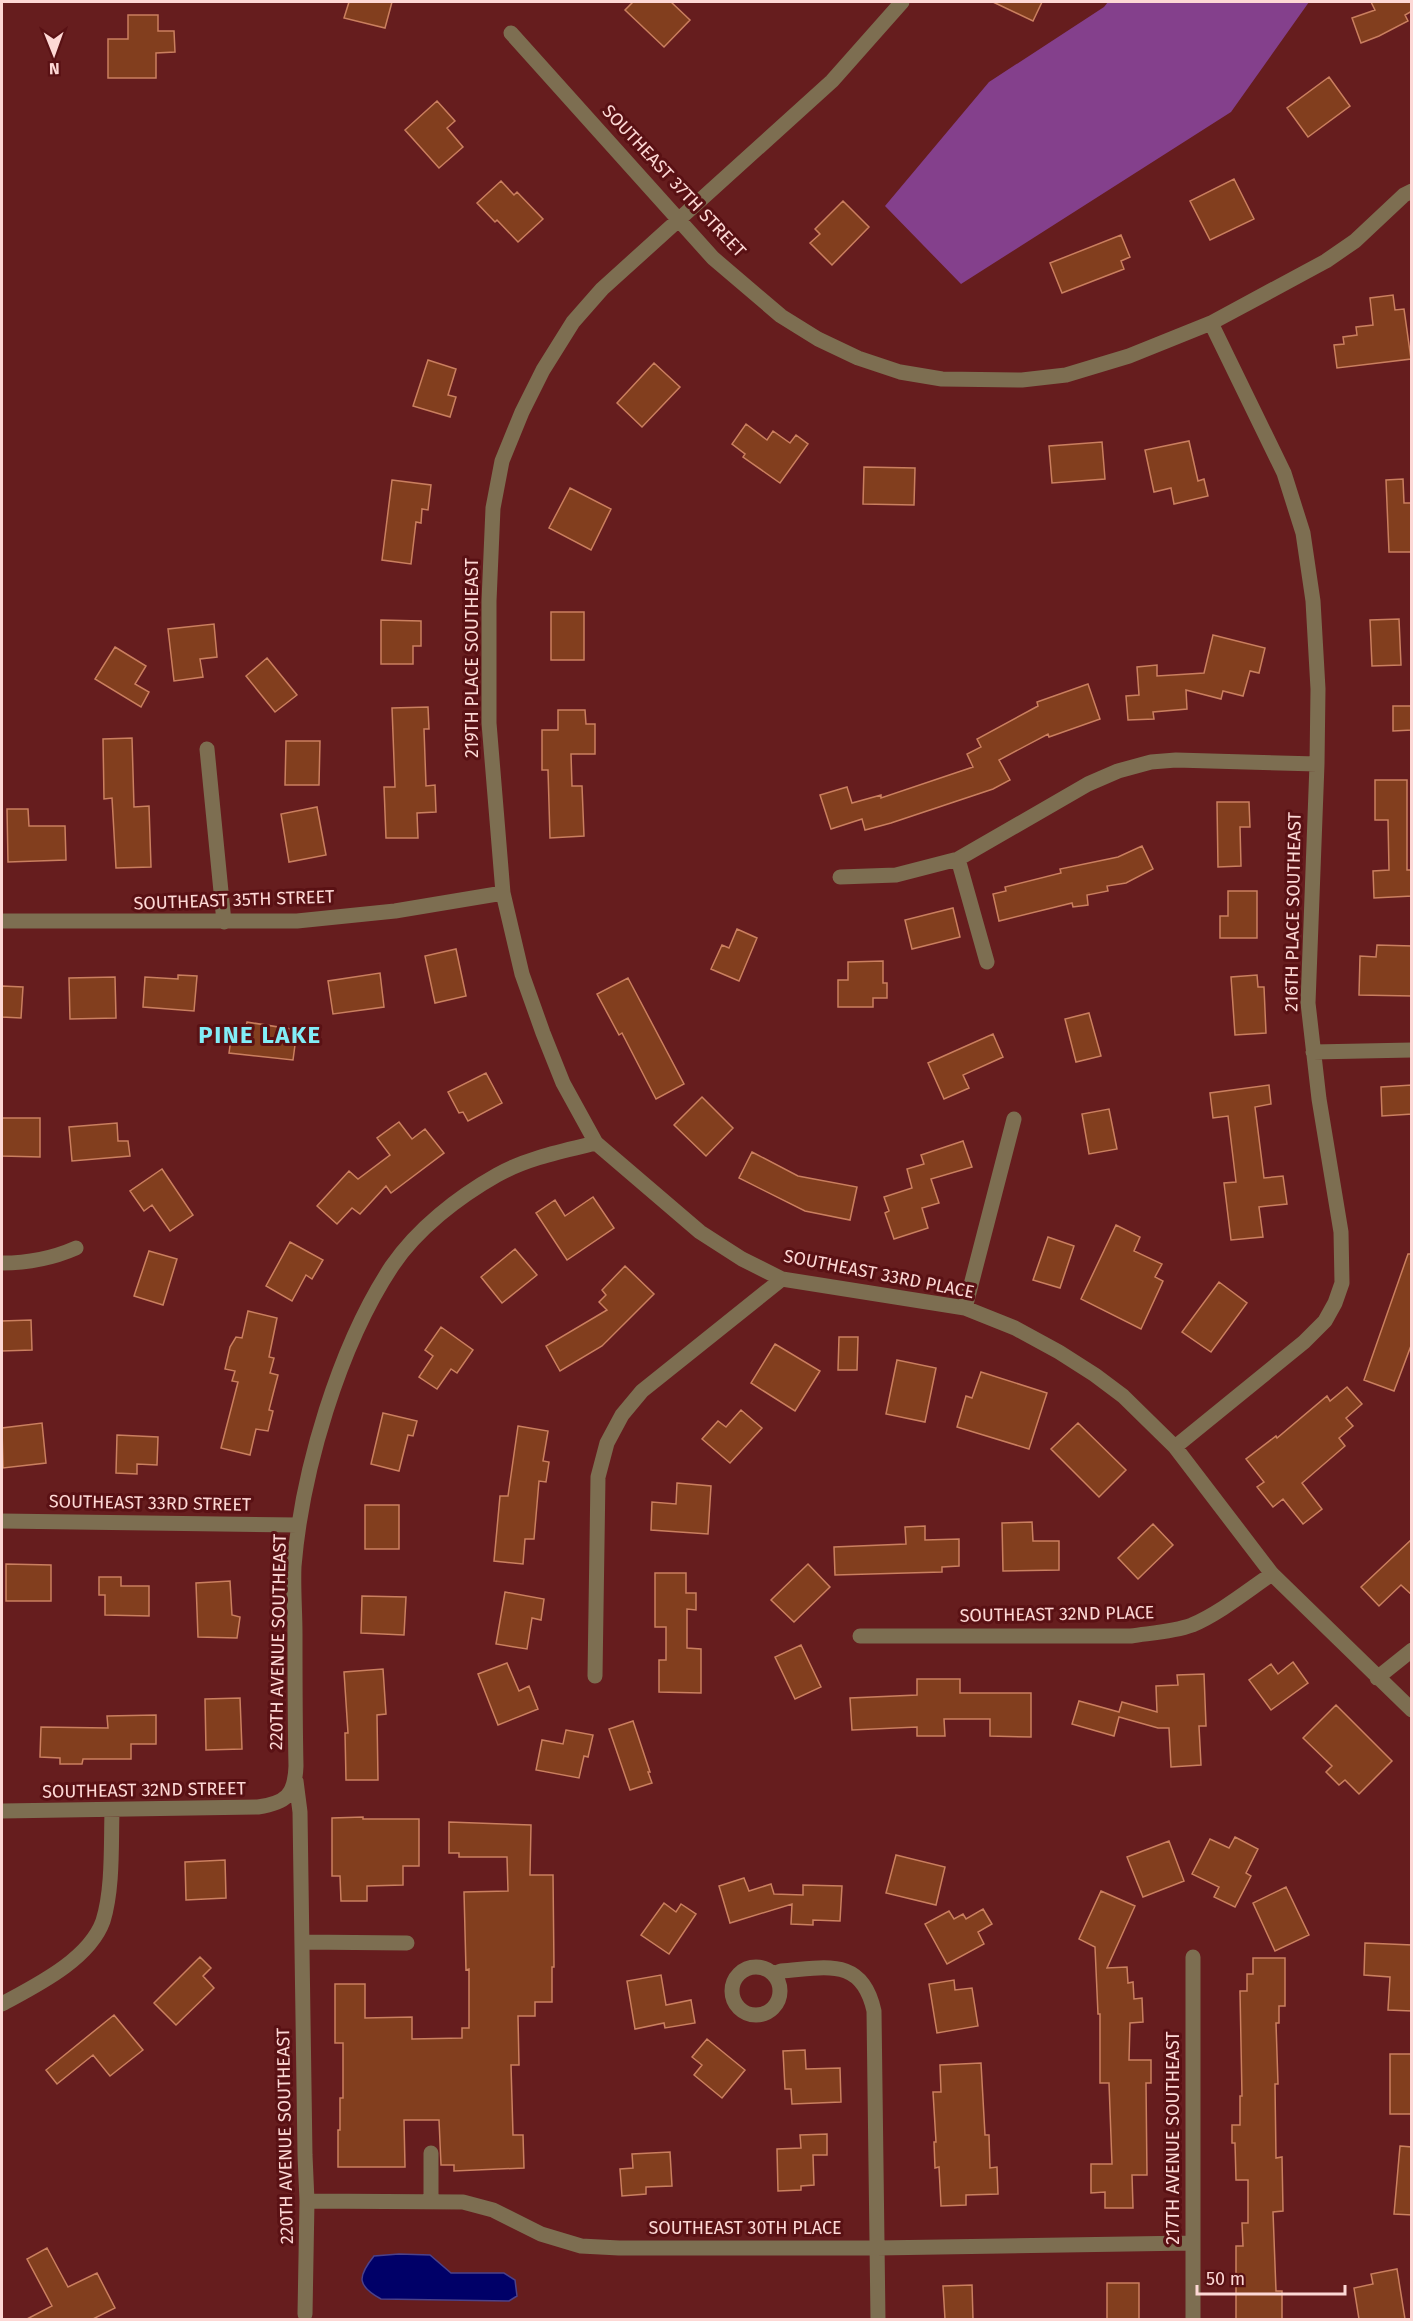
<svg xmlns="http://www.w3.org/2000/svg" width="1413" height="2321" viewBox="0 0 1413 2321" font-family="'Fira Sans',sans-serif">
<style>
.green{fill:#84408c}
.water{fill:#000068;stroke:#4c4189;stroke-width:1.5}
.building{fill:#823e1e;stroke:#ca7f5f;stroke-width:1.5}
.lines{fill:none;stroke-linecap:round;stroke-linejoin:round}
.minor{stroke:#7d6e51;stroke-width:15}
.labels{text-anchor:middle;stroke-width:6;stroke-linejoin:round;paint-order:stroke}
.street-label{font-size:18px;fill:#fdd8d5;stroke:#591114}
.district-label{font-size:24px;font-weight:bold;letter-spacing:1.5px;fill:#82edf7;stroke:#591114}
</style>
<rect width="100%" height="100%" fill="#661d1e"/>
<!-- green -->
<path class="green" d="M1108 2H1309L1231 112 961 284 885 206 989 82 1104 7Z"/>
<!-- water -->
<path class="water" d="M399 2254 430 2255 451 2273H504L515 2280 517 2296 509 2301 381 2299C357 2286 357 2277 374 2256Z"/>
<!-- building -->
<path class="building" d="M349 2H392L385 28 344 18Z
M633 2H671L690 20 664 47 625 10Z
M993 2H1042L1033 21Z
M1371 2H1412V11L1405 15 1408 21 1379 36 1361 43 1352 18 1375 10Z
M128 15H158V31H174L175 52 156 53V78H108V39H128Z
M1329 77 1350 106 1308 137 1287 108Z
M437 101 455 121 447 128 463 147 439 168 405 130Z
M1234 179 1254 219 1210 240 1190 201Z
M501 181 514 195 517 192 543 219 518 242 497 220 495 222 477 203Z
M843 201 869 227 832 265 810 243 820 234 815 229Z
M1121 235 1130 257 1121 261 1124 269 1062 293 1050 263Z
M1393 295 1395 310 1404 309 1411 359 1337 368 1334 345 1344 344 1343 337 1357 335 1356 327 1373 325 1370 298Z
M428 360 456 369 448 395 456 397 450 417 413 406Z
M654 363 680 387 642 427 617 403Z
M746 424 767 440 773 431 790 443 796 435 808 444 780 483 743 457 745 454 732 444Z
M1189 441 1198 481 1204 479 1208 496 1174 504 1171 488 1154 492 1145 450Z
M1102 442 1105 479 1052 483 1049 446Z
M864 467 915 468 914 505 863 504Z
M1403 479 1404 503H1412V552H1389L1386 480Z
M392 480 431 485 428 510 422 509 421 523 416 522 411 564 382 560Z
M570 488 611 509 591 550 549 528Z
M551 612H584V660H551Z
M1399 619 1401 665 1372 666 1370 620Z
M381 620 421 621V646H413V664H381Z
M214 624 217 657 200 659 203 677 174 681 168 629Z
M1213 635 1265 648 1259 673 1250 671 1243 696 1223 691 1221 699 1186 690 1187 709 1153 712 1154 719 1128 720 1126 696 1139 695 1137 667 1157 665V676L1204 673Z
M115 647 146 666 135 684 149 692 141 707 95 679Z
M267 658 297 695 275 712 246 676Z
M1088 684 1100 719 1049 737 1048 734 999 760 1010 780 993 789 891 823 865 830 862 819 831 829 820 795 847 787 852 803 881 795V798L973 767 967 754 981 747 977 739 1038 706 1037 702Z
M1393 706H1412V730L1393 731Z
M428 707 429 729H424L426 786 435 785 436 812 417 813 418 838H386L384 787H395L392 708Z
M558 710H585L586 724H595V754H571L572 786H582L584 836 550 838 548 770H542V730H558Z
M132 738 134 807 149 806 151 867 116 868 112 798 104 799 103 739Z
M286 741H320L319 785H285Z
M1375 780H1407V870H1412V896L1374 898 1373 871 1389 870 1388 820H1375Z
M1217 802H1249L1250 827H1240L1241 866 1218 867Z
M317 807 326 855 289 862 281 814Z
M7 809H28L29 826H65L66 860 8 862Z
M1142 846 1153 869 1126 883 1107 886 1108 891 1087 895 1088 905 1073 907 1072 903 999 921 993 894 1006 891 1005 887 1061 873 1060 869 1118 857Z
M1228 891H1257V938H1220V916H1228Z
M953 908 960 937 912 949 905 920Z
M737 929 757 938 739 981 711 969 722 945 729 948Z
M1377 945 1412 946V996L1359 995 1360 956 1376 957Z
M456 949 466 996 435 1003 425 956Z
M883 961V983H887V998H873V1007H838V980H848V962Z
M380 973 384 1007 333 1014 328 981Z
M178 975 197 976 194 1011 143 1007 145 977 178 979Z
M1257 975 1258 987H1264L1266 1033 1235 1035 1231 977Z
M115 977 116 1018 70 1019 69 978Z
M628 978 684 1084 656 1099 622 1033 619 1035 597 994Z
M2 986 23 987 21 1018 2 1017Z
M1089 1013 1101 1056 1076 1062 1065 1019Z
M247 1022 297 1030 293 1060 229 1053 233 1025 246 1027Z
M993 1034 1003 1057 963 1075 969 1088 944 1099 928 1063Z
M486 1073 502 1103 468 1121 463 1112 459 1113 448 1092Z
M1269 1085 1271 1104 1255 1107 1264 1178 1283 1176 1287 1204 1259 1207 1263 1237 1231 1240 1224 1183 1236 1182 1228 1116 1213 1118 1210 1093Z
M1412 1085V1114L1382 1116 1381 1087Z
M702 1097 733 1128 706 1156 674 1125Z
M1109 1109 1117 1149 1089 1154 1082 1114Z
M2 1118H40V1157L2 1156Z
M399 1122 412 1139 425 1129 444 1153 391 1193 386 1186 360 1214 352 1208 337 1224 317 1206 349 1171 358 1179 390 1155 377 1138Z
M117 1123 118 1141H128L130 1156 72 1161 69 1127Z
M963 1141 972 1167 931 1179 939 1203 922 1208 928 1228 894 1239 885 1213 889 1211 884 1197 912 1188 907 1169 924 1164 921 1155Z
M752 1152 798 1176 857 1187 850 1220 805 1211 739 1178Z
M162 1169 193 1215 170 1231 152 1205 144 1211 130 1191Z
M593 1197 614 1228 567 1260 536 1213 555 1200 565 1216Z
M1116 1225 1140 1237 1134 1251 1162 1264 1155 1277 1163 1281 1141 1329 1081 1299Z
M1048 1237 1074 1246 1060 1288 1033 1280Z
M290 1242 323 1260 312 1279 306 1275 292 1301 266 1286Z
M515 1249 537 1275 502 1303 481 1277Z
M149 1251 177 1259 163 1305 134 1296Z
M1408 1254H1412V1343L1394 1391 1364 1380Z
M625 1266 654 1294 602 1346 560 1371 546 1346 607 1310 599 1302 606 1295 602 1290Z
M1219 1282 1247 1303 1211 1352 1182 1332Z
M248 1311 277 1318 269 1357 274 1358 270 1373 278 1375 269 1410 273 1411 268 1431 256 1429 250 1455 221 1448 238 1382 232 1381 235 1371 225 1369 230 1347 236 1337 242 1338Z
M31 1320 32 1350 2 1351V1321Z
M441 1327 473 1350 457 1373 451 1369 437 1389 419 1377 433 1356 425 1350Z
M839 1337H858L857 1370H838Z
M775 1344 820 1371 795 1411 751 1383Z
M897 1360 936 1368 925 1422 886 1414Z
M981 1372 1047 1393 1029 1449 957 1427 966 1396 972 1398Z
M1347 1387 1362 1404 1346 1418 1353 1426 1339 1438 1345 1446 1302 1483 1322 1509 1303 1524 1283 1499 1273 1507 1257 1487 1264 1482 1246 1459 1276 1436 1277 1438 1327 1396 1330 1401Z
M741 1410 762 1428 730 1463 702 1439 718 1421 726 1427Z
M383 1413 417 1421 413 1436 408 1435 399 1471 371 1464Z
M42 1423 46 1463 3 1468 2 1428Z
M1078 1423 1126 1470 1099 1497 1051 1449Z
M518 1426 548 1431 543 1461 549 1462 546 1482 539 1481 534 1539H525L523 1564 494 1561 500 1496H508Z
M117 1435 158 1437 157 1465 137 1464V1474L116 1473Z
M677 1483 711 1486 708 1534 651 1530 652 1502 676 1504Z
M365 1505H399V1549H365Z
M1032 1522 1033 1541H1059V1570L1003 1571 1002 1523Z
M1153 1524 1173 1545 1138 1579 1118 1558Z
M925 1526V1540L959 1539V1566L942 1567V1572L835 1575 834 1547 906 1544 905 1527Z
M1412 1539V1595L1401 1585 1379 1606 1361 1587Z
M6 1564 51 1565V1601H6Z
M808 1564 830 1587 794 1622 771 1600Z
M655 1573H686V1593H696V1610L687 1609V1648L701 1649V1693L659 1692V1660H666V1627H655Z
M99 1577H121V1586H149V1616L105 1615V1595H99Z
M230 1581 232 1615 240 1617 237 1638 198 1637 196 1583Z
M505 1592 544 1599 541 1620 532 1618 527 1649 496 1644Z
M362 1596 406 1597 404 1635 361 1633Z
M801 1645 821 1687 795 1699 775 1657Z
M1293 1662 1308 1683 1271 1710 1249 1680 1271 1664 1278 1674Z
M507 1663 519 1691 529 1686 538 1709 498 1725 478 1674Z
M383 1669 386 1714 377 1715 378 1780H346L345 1733H348L344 1672Z
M1204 1674 1206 1726H1199L1201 1765 1171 1767 1169 1728H1158L1119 1717 1114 1736 1072 1724 1079 1701 1119 1712 1122 1702 1157 1712 1156 1686 1178 1685 1177 1675Z
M917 1679H960V1693H1031V1737L990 1736V1719H944L945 1736H917V1727L852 1730 850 1698 917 1695Z
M240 1698 242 1749 206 1750 205 1699Z
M1336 1705 1392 1761 1359 1794 1345 1780 1339 1785 1326 1772 1332 1766 1303 1738Z
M156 1715V1744H131V1759H83L82 1764H60V1758L40 1757 41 1727 108 1728 107 1716Z
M633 1721 650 1772H648L652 1783 630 1790 609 1729Z
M566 1730 593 1735 588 1757 584 1756 579 1778 536 1770 542 1740 563 1744Z
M363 1817V1819H419V1866H403V1885L367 1886V1901H341L340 1876H332V1818Z
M449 1822 531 1825 530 1875H553L554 1967H552V2002H535V2016H518L519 2065H511L513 2135H523L524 2168 454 2171V2165H441L439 2120H404L405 2167H338V2130H340V2098H343V2043H335V1984H365V2018L412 2017V2039L462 2038V2028H469V1969L466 1970 464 1892 508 1891 507 1857H459V1853H449Z
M1235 1837 1258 1849 1246 1873 1251 1876 1235 1907 1214 1897 1219 1887 1192 1874 1210 1839 1229 1848Z
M1169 1841 1184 1881 1143 1897 1127 1857Z
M896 1855 945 1867 936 1905 886 1893Z
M225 1860 226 1898 186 1900 185 1862Z
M744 1878 749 1891 771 1884 774 1894 803 1895V1885L842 1886 840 1921 813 1920V1925L791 1924 792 1904 730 1923 719 1886Z
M1286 1887 1309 1935 1275 1951 1253 1903Z
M1101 1891 1135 1906 1107 1968 1127 1967 1128 1983 1133 1982 1134 1999 1142 1998 1143 2022 1130 2023 1129 2060H1151V2083H1146L1147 2175H1132L1133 2208H1105V2192L1091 2193V2164H1112L1109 2083H1100V2014H1098L1095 1947 1079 1939Z
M664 1903 676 1912 681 1904 696 1914 669 1954 641 1935Z
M983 1909 992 1924 978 1932 984 1944 947 1964 925 1924 949 1911 954 1919 963 1914 966 1919Z
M1365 1943 1412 1945V2011L1388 2010 1390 1977 1364 1975Z
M200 1957 211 1968 203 1976 214 1988 176 2025 154 2003Z
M1253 1958H1285V2006H1279V2023H1276L1278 2084H1275L1276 2158 1282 2157 1283 2211 1273 2212 1276 2291H1282V2319H1236V2246H1243L1242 2223H1248V2180H1236L1235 2143H1232V2125H1240V2096H1242L1240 1991H1247V1974H1253Z
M661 1975 666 2005 691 2000 695 2023 665 2028 664 2023 635 2029 627 1981Z
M954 1980 955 1990 972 1988 978 2026 937 2033 929 1984Z
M114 2015 143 2050 110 2076 93 2055 57 2084 46 2070Z
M707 2039 745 2070 722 2098 694 2075 702 2065 692 2057Z
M805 2050 806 2069 840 2068 841 2102 792 2104 791 2089H785L783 2051Z
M1390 2054H1412V2114H1390Z
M981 2063 985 2135H989L990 2168 997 2167 998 2194 966 2195V2205L941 2206 939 2167 935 2168 934 2142H936L933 2092H941L940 2065Z
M827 2134V2155H813L814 2185 801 2186V2190L778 2191 777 2149 801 2148 800 2135Z
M1400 2146 1412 2147V2215L1394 2214Z
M670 2152 672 2186 646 2187V2194L622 2196 620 2169 633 2168 632 2154Z
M47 2248 68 2287 97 2273 115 2308 93 2319H27L52 2306 27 2259Z
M1397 2269 1405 2319H1359L1354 2288 1373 2284 1371 2274Z
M1107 2283H1139V2319H1107Z
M972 2285 973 2319H945L943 2286Z"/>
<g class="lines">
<!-- minor -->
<path class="minor" d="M902 2 832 81 602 289 573 322 543 370 522 412 502 461 493 508 489 601V723L503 893 522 974 543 1033 563 1083 596 1143 700 1232 742 1259 782 1279 965 1308 1015 1328 1059 1352 1095 1375 1123 1396 1175 1447 1272 1574 1412 1710
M511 33 713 258 781 316 818 339 858 358 900 372 942 379 1022 380 1066 375 1129 356 1211 323 1326 261 1355 241 1404 195 1412 191
M207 749 224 922
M958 859 987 962
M840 877 896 875 958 859 1088 784 1118 771 1151 762 1176 760 1317 764
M2 921H297L395 911 503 893
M1313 1052 1412 1050
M2 1263C28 1263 51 1259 76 1248
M965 1308 1014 1119
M1175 1447 1304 1342 1325 1321 1335 1303 1342 1283 1341 1232 1319 1099 1308 1003 1317 764 1318 689 1313 601 1303 533 1284 473 1211 323
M2 1521 298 1525
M860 1636H1131C1151 1633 1173 1632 1192 1625 1220 1613 1247 1591 1272 1574
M595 1676 598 1477 607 1443 622 1415 642 1391 782 1279
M1377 1678 1412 1650
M296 1781 300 1812 305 2155 307 2201 305 2314
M2 1811 258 1807C286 1803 295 1795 296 1766 295 1722 295 1678 295 1634 295 1612 293 1588 294 1566 302 1471 339 1346 392 1266 417 1229 458 1197 497 1175 527 1158 563 1151 596 1143
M302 1942 407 1943
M732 1991a24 24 0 1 1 48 0a24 24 0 1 1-48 0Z
M773 1974 781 1971C825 1968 862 1956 874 2011L878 2320
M2 2004C35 1986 89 1960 103 1921 113 1889 111 1845 112 1811
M307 2201 463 2202 493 2210 541 2234 581 2246 619 2248H877L1192 2243
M431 2201V2153
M1193 2320V1957"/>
</g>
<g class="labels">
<!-- street labels -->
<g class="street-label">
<text transform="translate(674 181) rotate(47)" y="6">SOUTHEAST 37TH STREET</text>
<text transform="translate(472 658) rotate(-90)" y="6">219TH PLACE SOUTHEAST</text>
<text transform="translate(234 900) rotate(-2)" y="6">SOUTHEAST 35TH STREET</text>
<text transform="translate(1293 912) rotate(-89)" y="6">216TH PLACE SOUTHEAST</text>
<text transform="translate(879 1274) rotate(11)" y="6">SOUTHEAST 33RD PLACE</text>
<text transform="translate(150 1503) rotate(1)" y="6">SOUTHEAST 33RD STREET</text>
<text transform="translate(1057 1614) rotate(-1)" y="6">SOUTHEAST 32ND PLACE</text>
<text transform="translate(278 1642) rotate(-89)" y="6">220TH AVENUE SOUTHEAST</text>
<text transform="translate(144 1790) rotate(-1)" y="6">SOUTHEAST 32ND STREET</text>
<text transform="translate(285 2136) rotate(-91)" y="6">220TH AVENUE SOUTHEAST</text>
<text transform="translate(1173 2138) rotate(-90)" y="6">217TH AVENUE SOUTHEAST</text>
<text x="745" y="2234">SOUTHEAST 30TH PLACE</text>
</g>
<!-- district labels -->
<g class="district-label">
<text x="260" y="1043">PINE LAKE</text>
</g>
</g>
<!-- border -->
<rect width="1413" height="2321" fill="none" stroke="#fdd8d5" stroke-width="6"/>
<!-- north arrow -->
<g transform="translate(54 54) rotate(179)" stroke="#591114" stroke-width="4.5" paint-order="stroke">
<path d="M0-4.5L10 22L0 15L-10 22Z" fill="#fdd8d5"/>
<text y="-9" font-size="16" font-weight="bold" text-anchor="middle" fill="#fdd8d5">N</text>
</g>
<!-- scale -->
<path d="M1197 2285v9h148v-9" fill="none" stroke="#fdd8d5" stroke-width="3"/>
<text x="1206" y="2285" font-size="18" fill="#fdd8d5" stroke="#591114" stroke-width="4.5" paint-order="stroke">50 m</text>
</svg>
